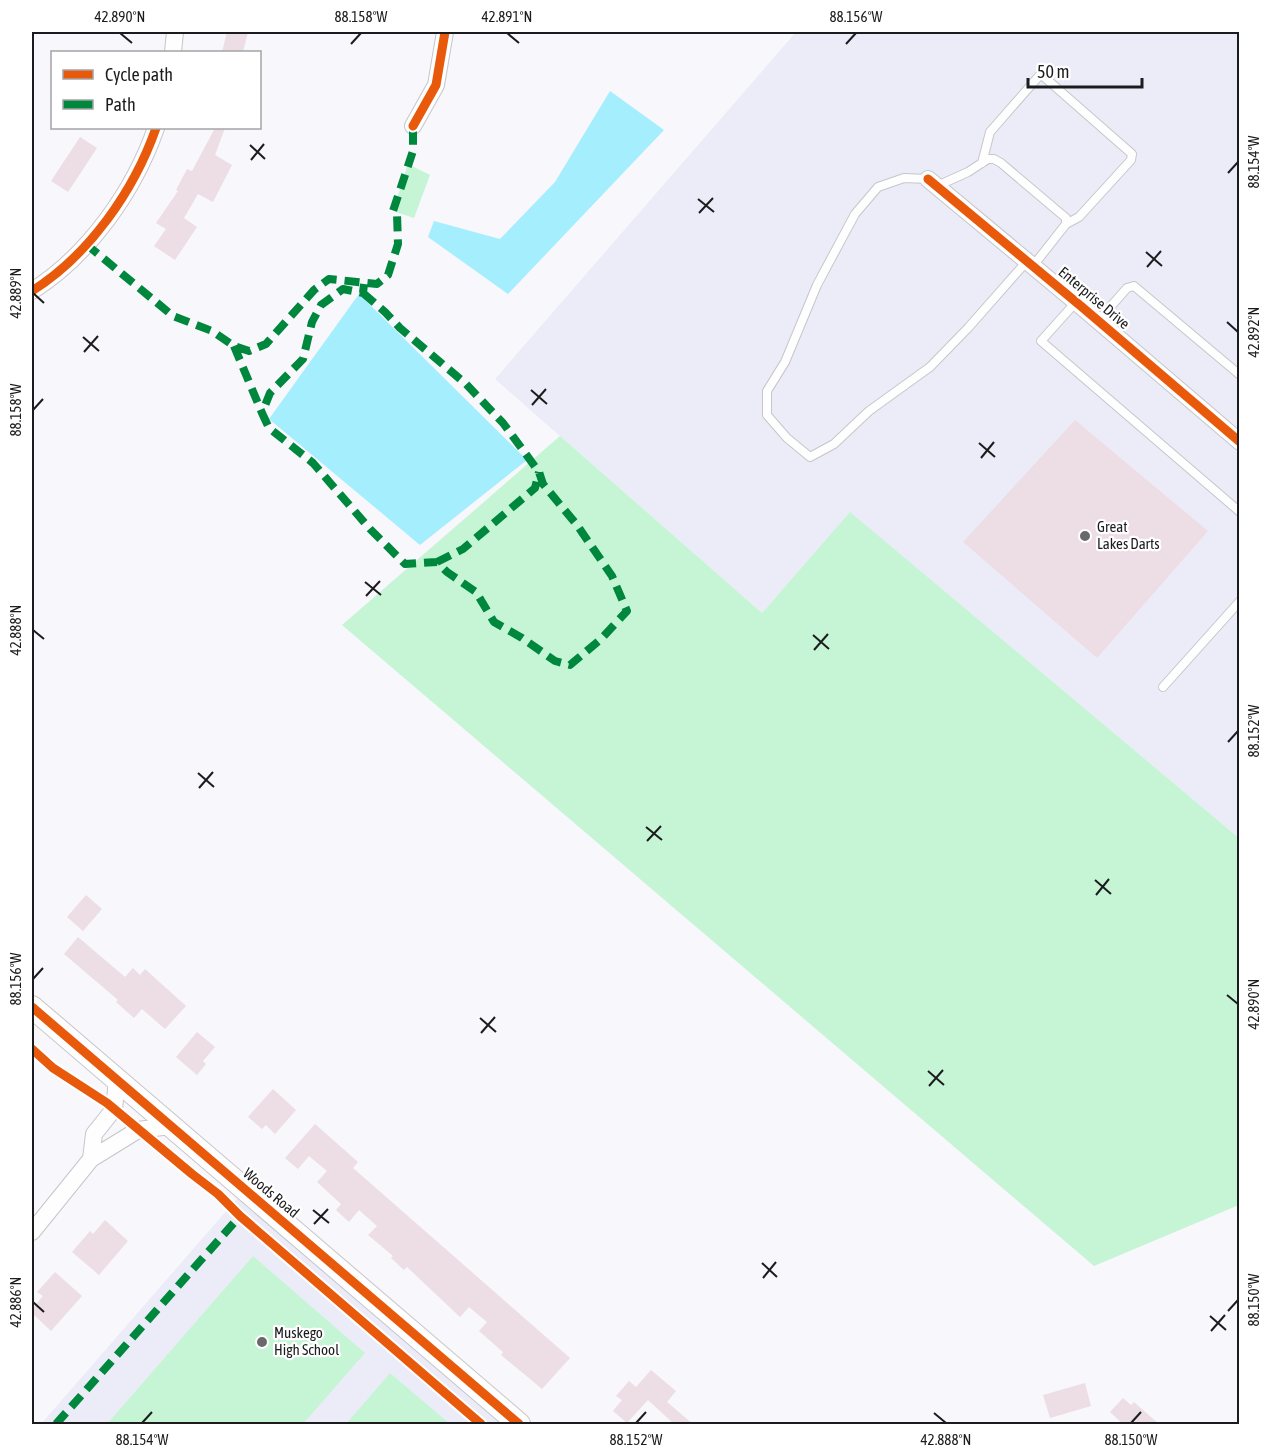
<svg xmlns="http://www.w3.org/2000/svg" width="1271" height="1456" viewBox="0 0 1271 1456" font-family="'Asap Condensed',sans-serif">
<style>
.built{fill:#ececf8}
.green{fill:#c6f5d6}
.water{fill:#a4eefe}
.building{fill:#eddde5}
.lines{fill:none;stroke-linecap:round;stroke-linejoin:round}
.lane-casing{stroke:#c6c6c9;stroke-width:10}
.street-casing{stroke:#c6c6c9;stroke-width:18}
.secondary-casing{stroke:#c6c6c9;stroke-width:24}
.lane{stroke:#fefeff;stroke-width:8}
.street{stroke:#fefeff;stroke-width:16}
.secondary{stroke:#fefeff;stroke-width:22}
.quiet{stroke:#00873e;stroke-width:8;stroke-dasharray:15 8;stroke-linecap:butt}
.cycleway-casing{stroke:#fff;stroke-width:13}
.cycleway{stroke:#e8590c;stroke-width:9}
.ticks{fill:none;stroke:#1c1c1f;stroke-width:2}
.poi-dot{fill:#69696c;stroke:#fff;stroke-width:2}
.labels{text-anchor:middle;stroke-width:4.5;stroke-linejoin:round;paint-order:stroke}
.street-label{font-size:15px;fill:#1c1c1f;stroke:#fff}
.poi-label{font-size:15px;fill:#1c1c1f;stroke:#fff;text-anchor:start}
.neatline{fill:none;stroke:#1c1c1f;stroke-width:2}
.ticks-label{font-size:15px;text-anchor:middle;fill:#1c1c1f}
</style>
<rect width="100%" height="100%" fill="#f7f7fc"/>
<!-- built -->
<path class="built" d="M796 32H1239V838L850 513 762 613 495 379Z
M241 1194 506 1424H41Z"/>
<!-- green -->
<path class="green" d="M408 164 430 175 414 218 393 211Z
M560 436 762 613 850 512 1239 838V1205L1094 1266 342 625Z
M253 1256 365 1353 303 1424H107Z
M390 1373 450 1424H346Z"/>
<!-- water -->
<path class="water" d="M610 91 664 130 508 294 428 237 434 221 500 239 555 182Z
M359 294 527 460 420 545 269 419Z"/>
<!-- building -->
<path class="building" d="M227 32H248L243 52H222Z
M215 128H225L215 155 232 165 213 202 198 194 184 218 197 227 175 260 154 246 166 229 156 223 178 191 176 190 187 169 192 171Z
M80 137 97 148 68 192 51 181Z
M1075 420 1208 531 1097 658 963 542Z
M86 895 102 909 83 931 67 917Z
M78 937 125 977 133 968 140 975 145 969 186 1006 165 1029 142 1009 134 1018 116 1002 118 1000 64 954Z
M197 1032 215 1047 203 1061 206 1064 197 1075 176 1057Z
M273 1089 296 1110 275 1134 266 1125 262 1129 248 1117Z
M315 1124 358 1162 353 1168 570 1358 542 1389 501 1355 503 1352 479 1331 487 1322 469 1307 460 1317 407 1267 404 1270 391 1258 393 1256 368 1235 377 1226 359 1210 349 1222 336 1210 341 1204 317 1182 327 1171 309 1156 298 1169 285 1158Z
M105 1220 128 1241 99 1275 72 1252 90 1231 93 1234Z
M55 1272 82 1296 51 1331 32 1313V1309L43 1296 37 1292Z
M651 1370 676 1391 667 1402 694 1425H675L648 1400 627 1423 613 1411 622 1400 616 1396 629 1381 636 1387Z
M1085 1383 1091 1406 1050 1418 1043 1395Z
M1123 1398 1131 1405 1134 1402 1160 1425H1124L1110 1412Z"/>
<g class="lines">
<defs>
<path id="lane" d="M982 163 990 132 1039 76H1043L1132 154 1131 160 1079 217 1066 224 1033 266
M928 179 904 178 878 187 855 214 817 285 785 362 767 391V415L787 438 810 457 834 444 869 411 930 367 968 328 1027 261
M937 186 968 172 988 159H994L1001 163 1066 218V224
M1076 302 1041 341 1240 512
M1098 321 1127 288 1134 286 1240 375
M1163 687 1240 601"/>
<path id="street" d="M173 52 175 32
M413 126 436 85 445 32
M928 179 1082 307 1240 442
M32 291C89 255 134 191 156 128
M91 1159 94 1134 114 1109 117 1080
M32 1232 91 1159 138 1130 171 1126"/>
<path id="secondary" d="M32 1007 519 1424"/>
</defs>
<!-- lane casing -->
<use href="#lane" class="lane-casing"/>
<!-- street casing -->
<use href="#street" class="street-casing"/>
<!-- secondary casing -->
<use href="#secondary" class="secondary-casing"/>
<!-- lane -->
<use href="#lane" class="lane"/>
<!-- street -->
<use href="#street" class="street"/>
<!-- secondary -->
<use href="#secondary" class="secondary"/>
<!-- quiet -->
<path class="quiet" d="M86 244 173 316 212 331 234 346 249 351 266 344 314 290 329 279 377 284 388 275 398 244 397 214 393 211 413 151V126
M363 293 385 312 400 328 466 384 503 423 539 472 543 484 577 525 612 576 627 611 601 639 570 665 555 661 522 638 494 622 476 592 447 572 437 562 405 564 370 529 313 463 269 428 262 413 270 393 303 359 312 322 321 305 343 289 363 293 364 284
M234 346 262 413
M437 562 463 549 535 488 539 472
M56 1424 240 1216"/>
<defs>
<path id="cycleway" d="M413 126 436 85 445 32
M928 179 1082 307 1240 442
M32 291C89 255 134 191 156 128
M32 1007 519 1424
M32 1049 53 1068 107 1103 192 1174 218 1194 240 1216 481 1424"/>
</defs>
<!-- cycleway casing -->
<use href="#cycleway" class="cycleway-casing"/>
<!-- cycleway -->
<use href="#cycleway" class="cycleway"/>
</g>
<!-- ticks -->
<path class="ticks" d="M120 33 132 43M507 33 519 43M351 44 361 33M846 44 856 33M250 145 265 159M251 160 264 144M1228 173 1238 162M698 199 714 212M699 213 713 198M1146 252 1162 266M1147 267 1161 251M33 293 44 303M1227 322 1238 332M83 337 99 351M84 352 98 336M531 390 547 404M532 405 546 389M33 410 43 399M979 443 995 457M981 458 994 442M365 582 381 595M366 596 380 581M33 630 44 639M813 635 829 649M814 650 828 634M1228 742 1238 731M198 773 214 787M199 788 213 772M646 827 662 840M647 841 661 826M1095 880 1111 894M1096 895 1109 879M33 979 43 968M1227 995 1238 1004M480 1018 496 1032M481 1033 495 1017M928 1071 944 1085M929 1086 943 1070M313 1210 329 1223M314 1224 328 1209M762 1263 777 1277M763 1278 776 1262M33 1302 44 1312M1228 1311 1238 1300M1210 1316 1226 1330M1211 1331 1225 1315M934 1413 946 1423M142 1423 152 1412M636 1423 646 1412M1131 1423 1141 1412"/>
<!-- markers -->
<g class="poi-dot">
<circle cx="1085" cy="536" r="6"/>
<circle cx="262" cy="1342" r="6"/>
</g>
<g class="labels">
<!-- street labels -->
<g class="street-label">
<text transform="translate(1094 298) rotate(40)" y="5">Enterprise Drive</text>
<text transform="translate(271 1193) rotate(40)" y="5">Woods Road</text>
</g>
<!-- poi labels -->
<g class="poi-label">
<text x="1097" y="532">Great<tspan x="1097" dy="17">Lakes Darts</tspan></text>
<text x="274" y="1338">Muskego<tspan x="274" dy="17">High School</tspan></text>
</g>
</g>
<!-- border -->
<rect width="1271" height="1456" fill="none" stroke="#ffffff" stroke-width="66"/>
<!-- legend -->
<rect x="51" y="51" width="210" height="78" fill="#ffffff" stroke="#a4a4a5" stroke-width="1.5"/>
<rect x="63" y="70" width="30" height="9" fill="#e8590c" stroke="#a4a4a5" stroke-width="1.5"/>
<text x="105" y="81" font-size="18" fill="#1c1c1f">Cycle path</text>
<rect x="63" y="100" width="30" height="9" fill="#00873e" stroke="#a4a4a5" stroke-width="1.5"/>
<text x="105" y="111" font-size="18" fill="#1c1c1f">Path</text>
<!-- scale -->
<path d="M1028 78v9h114v-9" fill="none" stroke="#1c1c1f" stroke-width="3"/>
<text x="1037" y="78" font-size="18" fill="#1c1c1f" stroke="#ffffff" stroke-width="4.5" paint-order="stroke">50 m</text>
<rect x="33" y="33" width="1205" height="1390" class="neatline"/>
<g class="ticks-label">
<text x="120" y="22">42.890°N</text>
<text x="361" y="22">88.158°W</text>
<text x="507" y="22">42.891°N</text>
<text x="856" y="22">88.156°W</text>
<text transform="translate(1254 162) rotate(-90)" y="5">88.154°W</text>
<text transform="translate(16 293) rotate(-90)" y="5">42.889°N</text>
<text transform="translate(1254 332) rotate(-90)" y="5">42.892°N</text>
<text transform="translate(16 410) rotate(-90)" y="5">88.158°W</text>
<text transform="translate(16 630) rotate(-90)" y="5">42.888°N</text>
<text transform="translate(1254 731) rotate(-90)" y="5">88.152°W</text>
<text transform="translate(16 979) rotate(-90)" y="5">88.156°W</text>
<text transform="translate(1254 1004) rotate(-90)" y="5">42.890°N</text>
<text transform="translate(1254 1300) rotate(-90)" y="5">88.150°W</text>
<text transform="translate(16 1302) rotate(-90)" y="5">42.886°N</text>
<text x="142" y="1445">88.154°W</text>
<text x="636" y="1445">88.152°W</text>
<text x="946" y="1445">42.888°N</text>
<text x="1131" y="1445">88.150°W</text>
</g>
</svg>
